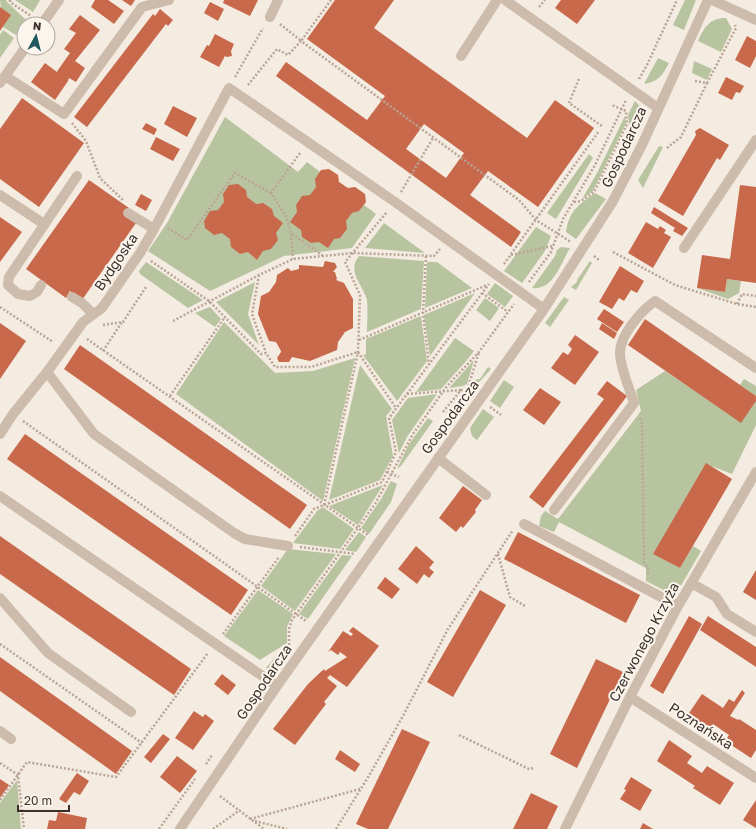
<svg xmlns="http://www.w3.org/2000/svg" width="756" height="829" viewBox="0 0 756 829" font-family="'Golos Text',sans-serif">
<style>
.green{fill:#b8c4a0}
.building{fill:#c8694b;fill-rule:evenodd}
.lines{fill:none;stroke-linecap:round;stroke-linejoin:round}
.path{stroke:#b9a596;stroke-width:2.5;stroke-dasharray:2 2;stroke-linecap:butt}
.minor{stroke:#cdbbac;stroke-width:10}
.labels{text-anchor:middle;stroke-width:4;stroke-linejoin:round;paint-order:stroke}
.street-label{font-size:14px;fill:#3b302b;stroke:#fbf5ee}
</style>
<rect width="100%" height="100%" fill="#f4ebe1"/>
<!-- green -->
<path class="green" d="M0 0H6L7 2 26 20 16 35 3 27Z
M15 0H40L33 12Z
M685 0H696L684 30 673 25Z
M726 18 732 29 721 52 698 41C704 28 709 18 726 18Z
M3 30 14 38 0 58V35Z
M658 58 669 63C663 75 658 82 644 84Z
M694 61 712 69 707 80 692 73Z
M635 101C644 109 644 119 640 130L629 124 628 115Z
M625 116 626 123 593 191 582 199 597 173Z
M225 117 298 172 307 162 376 214 352 248 284 256 210 291 148 251 167 223Z
M659 146 663 147 643 188 638 180Z
M589 154 593 158 556 219 547 213Z
M595 193 606 199 576 239 566 232C569 211 579 204 595 193Z
M384 223 425 253 365 248Z
M536 227 551 236 545 251 522 283 504 271Z
M561 247 570 248C561 263 553 291 532 288L555 256 557 250Z
M359 256 424 261 421 309 367 332C367 322 368 310 367 300 363 284 346 272 359 256Z
M590 261 592 263 576 290 571 287 577 282V280Z
M146 262 203 300 188 308 140 274 139 271Z
M427 262H437L472 288 425 308Z
M727 279 741 281 739 293 728 299 697 288 725 292Z
M255 282 248 314 259 345 216 302Z
M495 283 513 296 505 307 487 294Z
M475 293 430 356 424 315Z
M564 297 569 300 550 327 545 323Z
M485 298 499 308 490 321 476 310Z
M210 307 221 319 215 327 195 313Z
M421 316 427 361 397 401 363 355 366 354V339Z
M224 322 275 373 313 371 355 358 323 501 176 394Z
M455 338 474 351 467 360 441 389 416 392Z
M474 360 467 384 463 386 449 388Z
M360 365 392 409 386 416 393 456 380 480 329 500Z
M488 367 491 369 473 389 472 385 474 380 480 379Z
M665 371 741 422 756 401V425L732 474 706 464 654 554 680 568 693 546 701 551 675 596 646 581V568L559 522 554 532 539 526 541 516 545 511 558 519 641 411 636 390Z
M744 379 756 386V396L740 385Z
M504 380 514 387 500 408 490 401Z
M437 394 407 437 399 453 392 420 408 398Z
M464 396H466L449 414 447 412 459 399Z
M483 409 494 417 477 440 472 436 470 428Z
M428 418 433 421 401 466 397 469 409 444Z
M391 481 397 484 391 502 369 534 361 528 381 499Z
M383 485 358 525 329 506Z
M323 507 354 529 340 549 293 543 317 511Z
M359 532 366 537 356 552 345 550Z
M288 549 336 554 295 611 261 586Z
M342 555 352 556 308 619 299 614Z
M258 590 293 614 287 627V643L260 660 224 636Z
M286 650 273 669 266 668 275 657Z
M17 780 21 829H0V803Z"/>
<!-- building -->
<path class="building" d="M95 0H108L124 11 114 24 91 7Z
M122 0H135L131 6Z
M224 0H258L250 16 223 3Z
M335 0H394L374 28 527 138 555 100 594 128 538 207 488 171 470 195 521 232 511 247 276 76 286 62 367 120 385 96 307 39ZM424 124 464 153 446 178 406 149Z
M561 0H595L577 24 555 8Z
M210 2 224 9 218 21 204 13Z
M0 7 11 15 0 31Z
M160 9 173 20 168 26 166 24 87 127 74 117 153 14 155 16Z
M80 15 100 30 75 61 85 68 76 82 69 78 68 81 55 100 31 82 45 63 57 72 58 70 70 53 64 49 76 33 69 29Z
M215 34 234 44 231 51 232 56 227 57 225 56 219 67 200 57 207 45 209 46Z
M747 36 756 41V56L750 68 735 60Z
M726 77 744 86 740 93 736 92 732 100 718 93Z
M22 98 84 143 39 207 0 179V129Z
M173 106 197 118 187 137 164 124Z
M146 123 157 129 154 135 142 129Z
M700 128 729 145 720 160 717 158 683 216 658 201 696 135 695 131Z
M156 137 180 149 173 161 150 149Z
M329 169 338 175 339 182 348 188 355 187 365 194 366 202 359 211 352 213 346 221 347 229 340 238 334 239 328 248 319 242 311 243 302 237 301 230 290 222 297 212 296 205 302 196 310 195 316 187 315 179 321 170Z
M89 180 129 208 125 215 136 223 82 300 70 291 66 298 26 269Z
M238 184 246 190 247 197 256 204 263 203 272 209 274 216 283 223 276 233 278 240 271 249 263 251 257 260 248 252 240 254 231 247 230 239 222 233 214 235 205 228 204 221 210 211 218 210 224 202 223 194 229 185Z
M740 185 756 187V283L727 279 725 292 697 288 702 255 730 259Z
M141 194 152 200 146 211 135 205Z
M654 207 688 228 682 236 673 231 675 228 651 213Z
M0 217 22 232 0 262Z
M646 222 658 229 660 226 666 230 664 233 671 237 653 268 628 253Z
M325 261 335 263 337 267 333 272H335L337 279 336 280 344 283 353 299V328L345 332 338 342 337 350 310 361 292 357 289 362H279L277 358 281 352V351L276 342 269 341 258 314 261 296 269 292 276 282 277 275 288 268 291 271 299 269V265L323 267Z
M620 266 644 281 637 293 631 290 624 301 619 298 612 309 599 302Z
M604 309 624 322 617 332 597 319Z
M645 319 756 396V401L741 423 628 345Z
M0 323 26 341 0 379Z
M602 323 617 333 614 339 599 329Z
M575 335 599 352 575 385 551 368 563 352 568 355 572 349 568 345Z
M80 345 307 505 290 529 64 369Z
M607 381 627 396 543 508 529 497 604 399 597 394Z
M540 388 561 402 544 425 523 410Z
M25 434 248 590 231 615 7 459Z
M706 463 732 479 680 568 653 554Z
M463 486 482 500 475 510 476 512 463 528 461 526 456 532 439 518Z
M518 532 640 595 626 623 504 559Z
M0 536 191 669 174 695 0 574Z
M416 546 434 562 429 568 434 572 429 578 424 574 417 584 398 569Z
M756 570V600L743 592Z
M385 577 400 589 392 599 377 588Z
M480 590 506 605 453 697 427 682Z
M689 616 702 624 663 694 650 686Z
M708 616 756 647V667L700 630Z
M353 627 379 646 347 687 330 675 327 678 337 686 324 702 326 704 295 745 273 729 308 684 324 669 325 671 347 657 340 652 338 655 331 650 328 652 343 631 351 636 353 634 349 631Z
M0 657 132 751 116 774 0 691Z
M596 659 623 672 577 768 550 754Z
M222 674 236 685 228 695 214 684Z
M742 690 745 693 730 716 738 720 739 719 756 730V750L751 758 725 741 729 735 713 724 709 731 687 716 702 694 723 708 729 699 734 702Z
M194 711 203 717 205 714 214 721 193 750 175 738Z
M402 729 430 742 388 829H368L356 824Z
M163 734 170 739 151 763 144 757Z
M669 740 692 756 687 763 702 773 707 766 734 783 720 805 693 788 695 786 657 761Z
M340 750 360 764 355 772 335 759Z
M177 756 197 771 180 793 160 777Z
M77 773 89 781 80 795 74 792 66 803 59 799Z
M631 777 652 790 640 811 620 799 626 790 624 789Z
M0 779 9 785 0 798Z
M531 793 558 806 547 829H513Z
M756 800V828L743 820Z
M58 812 87 818 85 829H47L49 820 56 821Z
M643 823 653 829H640Z"/>
<g class="lines">
<!-- path -->
<path class="path" d="M10 0V2L31 16
M539 7 545 0
M280 24 301 41 331 0
M235 77 263 28
M579 79 569 103 602 126
M639 79 647 65 677 0
M695 81 707 83 736 28 735 25
M248 85 277 49 288 55 301 41 519 200 536 220 571 242
M72 123 86 141 100 178 124 201
M667 148 681 137 707 83
M300 153 271 193 287 218 291 233 323 256
M401 192 433 138
M574 202 581 201 594 192 627 124 626 111 612 105
M168 228 187 240 235 173 271 193
M291 234 293 259
M613 252 675 285 737 304 756 307
M511 255 553 246
M426 256 423 313 429 365
M594 256 599 260
M151 261 209 301 261 354 266 353 275 367H311L358 352 396 408
M504 264 599 131
M259 275 252 314 266 353
M529 282 551 252 563 219 595 165 626 100
M482 293 508 312
M737 304 742 294 756 296
M0 307 53 342
M173 321 259 275 293 259 353 253 434 256 440 249
M103 325 123 322 146 287
M87 339 368 535
M359 340 487 285
M103 351 122 322
M407 394 461 390
M170 396 225 317
M490 407 501 415
M443 412 461 390 467 391 479 352
M640 418 642 423 644 564 648 567V574
M23 421 306 621
M387 472 399 477
M324 505 358 352 360 295 345 262 387 212
M295 536 314 509 382 482 396 452 389 418 489 284
M300 547 355 554
M498 554 510 597 525 606
M223 634 279 557
M0 644 142 743
M289 645V629L292 620 375 504 413 434 447 386 479 352 514 304
M459 735 529 769 533 768
M0 763 18 775 24 829
M206 764 212 755
M220 796 264 829
M0 800 27 762 116 777 208 653
M250 819 360 789
M255 821 287 829
M159 829 195 779
M213 829 240 810
M336 829 370 774 404 714 448 629 513 530"/>
<!-- minor -->
<path class="minor" d="M505 0 658 108
M712 0 756 20
M270 17 278 0
M42 24 59 0
M461 56 497 0
M5 76 64 114 142 7 169 0
M0 83 25 48
M0 195 44 224
M128 213 154 229
M684 248 756 140
M41 285 37 292 30 296 18 294 8 285 9 277 77 176
M72 297 82 303 93 314
M47 372 94 434 234 533 245 539 288 546
M0 434 13 414 47 372 83 322 102 308 140 253 154 229 229 88 395 202 544 309
M438 458 486 495
M0 496 277 686
M554 510 634 403C629 387 621 370 620 354 619 336 641 311 655 301L756 368
M524 524 678 606
M691 583 716 597 727 614 756 632
M0 598 48 653 131 712
M630 697 756 778
M0 731 11 739
M180 829 277 686 544 309 613 201 642 145 708 0
M565 829 630 697 678 606 756 472"/>
</g>
<g class="labels">
<!-- street labels -->
<g class="street-label">
<text transform="translate(624 147) rotate(-65)" y="5">Gospodarcza</text>
<text transform="translate(116 262) rotate(-56)" y="5">Bydgoska</text>
<text transform="translate(450 417) rotate(-54)" y="5">Gospodarcza</text>
<text transform="translate(644 642) rotate(-62)" y="5">Czerwonego Krzyża</text>
<text transform="translate(264 682) rotate(-56)" y="5">Gospodarcza</text>
<text transform="translate(701 726) rotate(33)" y="5">Poznańska</text>
</g>
</g>
<!-- north arrow -->
<g transform="translate(36 36) rotate(7)"><circle r="19" fill="#fbf5ee" stroke="#aea6a0"/>
<path d="M0-3L7 15L0 10L-7 15Z" fill="#1f5a5e"/>
<text y="-6" font-size="11" font-weight="bold" text-anchor="middle" fill="#3b302b">N</text>
</g>
<!-- scale -->
<path d="M18 805v6h51v-6" fill="none" stroke="#3b302b" stroke-width="2"/>
<text x="24" y="805" font-size="12" fill="#3b302b" stroke="#fbf5ee" stroke-width="3" paint-order="stroke">20 m</text>
</svg>
